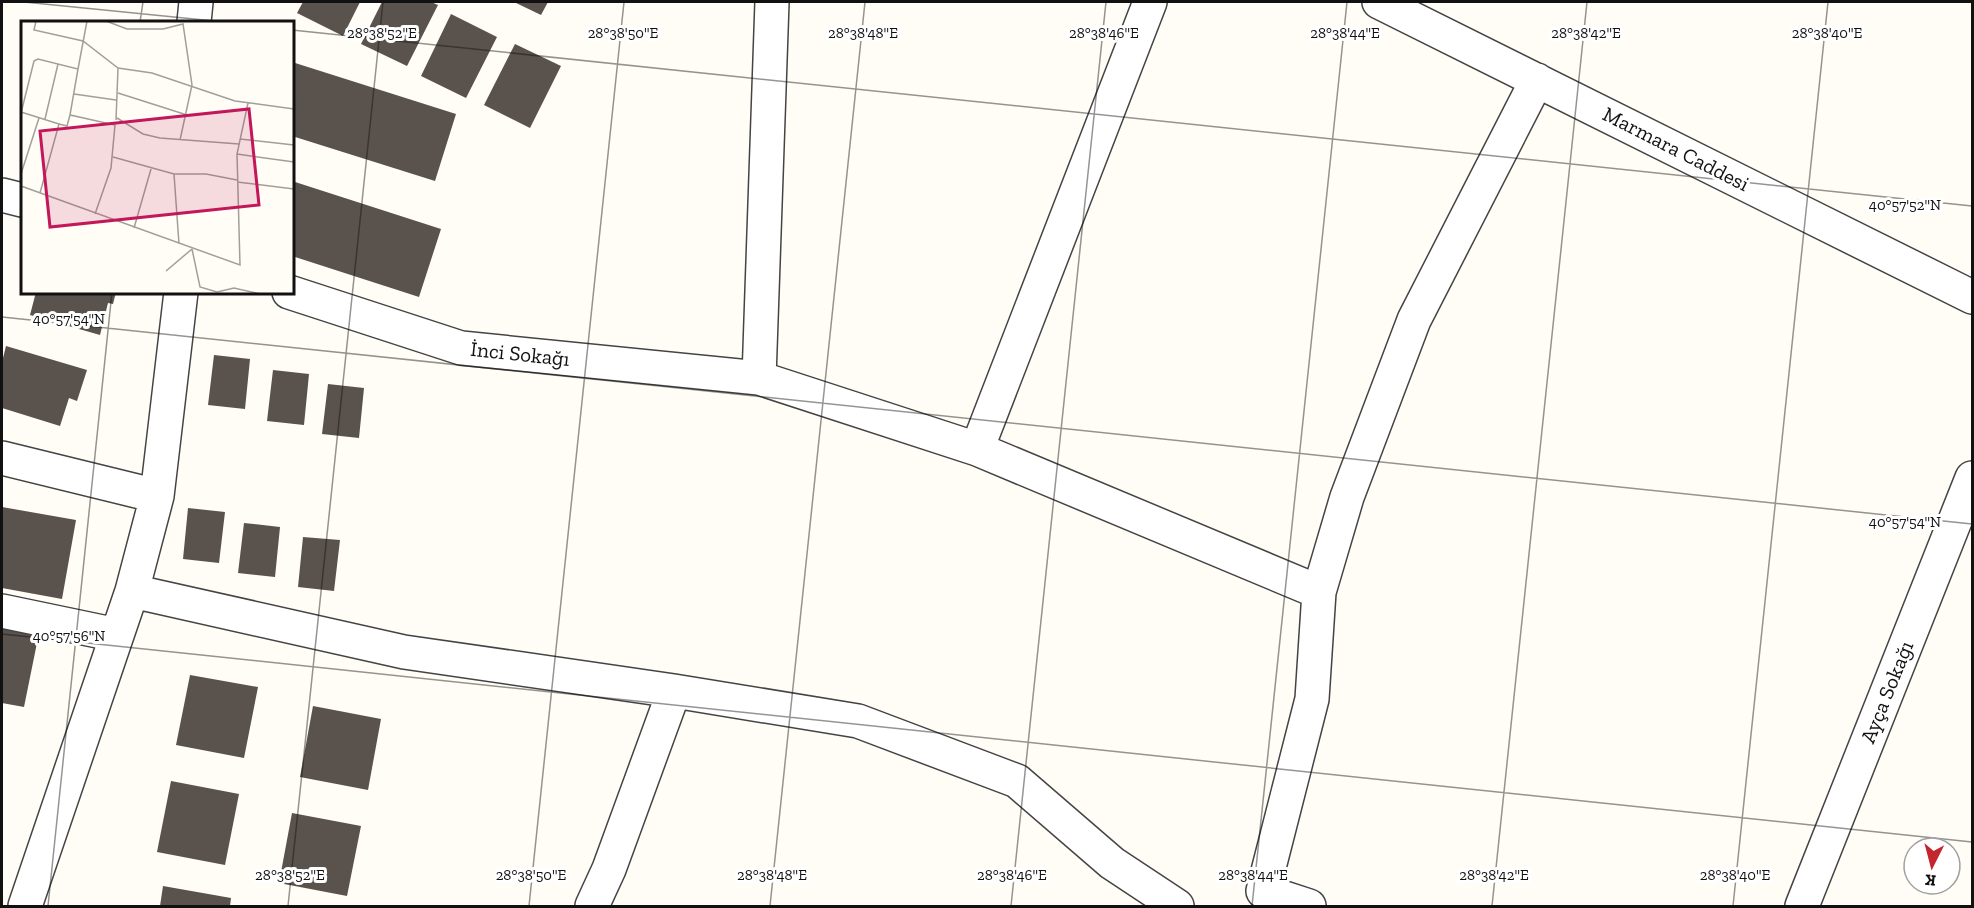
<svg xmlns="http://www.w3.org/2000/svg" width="1974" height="908" viewBox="0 0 1974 908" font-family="'Zilla Slab',serif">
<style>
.building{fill:#5a524d}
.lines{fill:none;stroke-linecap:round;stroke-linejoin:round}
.minor-casing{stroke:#444;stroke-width:36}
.minor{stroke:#fff;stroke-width:33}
.ticks{fill:none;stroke:#111;stroke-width:1.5;stroke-opacity:0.45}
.labels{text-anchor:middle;stroke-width:6;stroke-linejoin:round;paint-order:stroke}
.street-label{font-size:21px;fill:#111;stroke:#fff}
.inset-road{fill:none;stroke:#a09f9a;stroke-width:1.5}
.view{fill:#c2185b;fill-opacity:0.15;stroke:#c2185b;stroke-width:3}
.inset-edge{fill:none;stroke:#111;stroke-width:3}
.ticks-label{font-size:15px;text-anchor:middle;fill:#111;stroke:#fff;stroke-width:6;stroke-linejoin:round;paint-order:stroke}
</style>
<rect width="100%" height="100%" fill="#fffdf5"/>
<!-- building -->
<path class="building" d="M303 2H360L343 36 297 13Z
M382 2H431L438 5 407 66 361 44Z
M514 2H548L541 15Z
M451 14 497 37 466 98 421 76Z
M515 44 561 66 530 128 484 105Z
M292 62 456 114 435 181 292 136Z
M292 181 441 229 419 297 292 256Z
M36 292H116L113 304 108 303 100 335 30 315Z
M6 346 87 370 77 401 69 398 60 426 2 408V362Z
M214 355 250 359 245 409 208 405Z
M273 370 309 374 304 425 267 421Z
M328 384 364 388 359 438 322 434Z
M2 507 76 520 62 599 2 588Z
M188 508 225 512 219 563 183 559Z
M244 523 280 527 275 577 238 573Z
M303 537 340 540 334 591 298 587Z
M2 620 40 628 24 707 2 703Z
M190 675 258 687 244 758 176 745Z
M313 706 381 719 368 790 300 777Z
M171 781 239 794 225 865 157 852Z
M292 813 361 826 347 896 279 883Z
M163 886 231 898 230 906H160Z"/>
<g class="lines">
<defs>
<path id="minor" d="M1379 2 1972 297
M194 22 196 2
M2 195 22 200
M289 292 461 348 759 378 977 449 1319 592
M759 378 772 2
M977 449 1150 2
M2 458 157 496
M132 591 404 652 674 691 858 721 1017 781 1112 863 1177 906
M2 611 117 635
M25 906 132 591 157 496 181 292
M592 906 609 869 674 691
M1309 906 1263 891 1312 699 1319 592 1347 497 1414 320 1537 80
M1802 906 1972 478"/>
</defs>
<!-- minor casing -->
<use href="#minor" class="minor-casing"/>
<!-- minor -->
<use href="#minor" class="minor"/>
</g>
<!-- ticks -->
<path class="ticks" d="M24 2 224 22M140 22 143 2M292 30 1972 206M2 317 1972 524M2 634 1972 842M48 906 112 292M288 906 383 2M529 906 624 2M770 906 865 2M1011 906 1106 2M1252 906 1347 2M1492 906 1587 2M1733 906 1828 2"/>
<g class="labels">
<!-- street labels -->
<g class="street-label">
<text transform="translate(1676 149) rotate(27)" y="7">Marmara Caddesi</text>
<text transform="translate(520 354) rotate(6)" y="7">İnci Sokağı</text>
<text transform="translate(1887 692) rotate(-68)" y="7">Ayça Sokağı</text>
</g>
</g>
<!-- overview -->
<g transform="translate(21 21)">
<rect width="273" height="273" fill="#fffdf5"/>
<path class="inset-road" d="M15 0 13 9 62 20 97 47 131 52 214 80 273 88M85 0 106 8H142L162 3 171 64 159 119M57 48 66 0M97 72 166 94M53 73 95 79M0 91 38 103 19 172M0 92 13 40 17 38 57 48 49 94M96 97 122 113 139 117 218 123M24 98 37 43M95 99 97 47M38 103 46 105 49 94 94 104 90 147 74 193M219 118 273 124M216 133 273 141M92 136 153 153H185L216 159M0 153 18 97M153 153 158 223M216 161 273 168M0 165 219 244 216 133 227 82M113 207 130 148M171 228 179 266 196 271 213 267 239 273M145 250 171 228"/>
<path class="view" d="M228 88 238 184 29 206 19 110Z"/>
<rect width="273" height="273" class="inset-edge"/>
</g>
<g class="ticks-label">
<text x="382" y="38">28°38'52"E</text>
<text x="623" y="38">28°38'50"E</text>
<text x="863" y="38">28°38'48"E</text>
<text x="1104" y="38">28°38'46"E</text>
<text x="1345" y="38">28°38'44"E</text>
<text x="1586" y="38">28°38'42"E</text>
<text x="1827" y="38">28°38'40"E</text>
<text x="1905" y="210">40°57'52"N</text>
<text x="69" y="324">40°57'54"N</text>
<text x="1905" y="527">40°57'54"N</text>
<text x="69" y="641">40°57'56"N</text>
<text x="290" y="880">28°38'52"E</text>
<text x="531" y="880">28°38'50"E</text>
<text x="772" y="880">28°38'48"E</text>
<text x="1012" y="880">28°38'46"E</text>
<text x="1253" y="880">28°38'44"E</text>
<text x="1494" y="880">28°38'42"E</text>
<text x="1735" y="880">28°38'40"E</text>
</g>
<!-- border -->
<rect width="1974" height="908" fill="none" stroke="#111111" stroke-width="6"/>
<!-- north arrow -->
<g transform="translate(1932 866) rotate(186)"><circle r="28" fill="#ffffff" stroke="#a0a0a0" stroke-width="1.5"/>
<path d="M0-4.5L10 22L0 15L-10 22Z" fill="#c4262e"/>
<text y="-9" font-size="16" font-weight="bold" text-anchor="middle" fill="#111111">K</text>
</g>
</svg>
